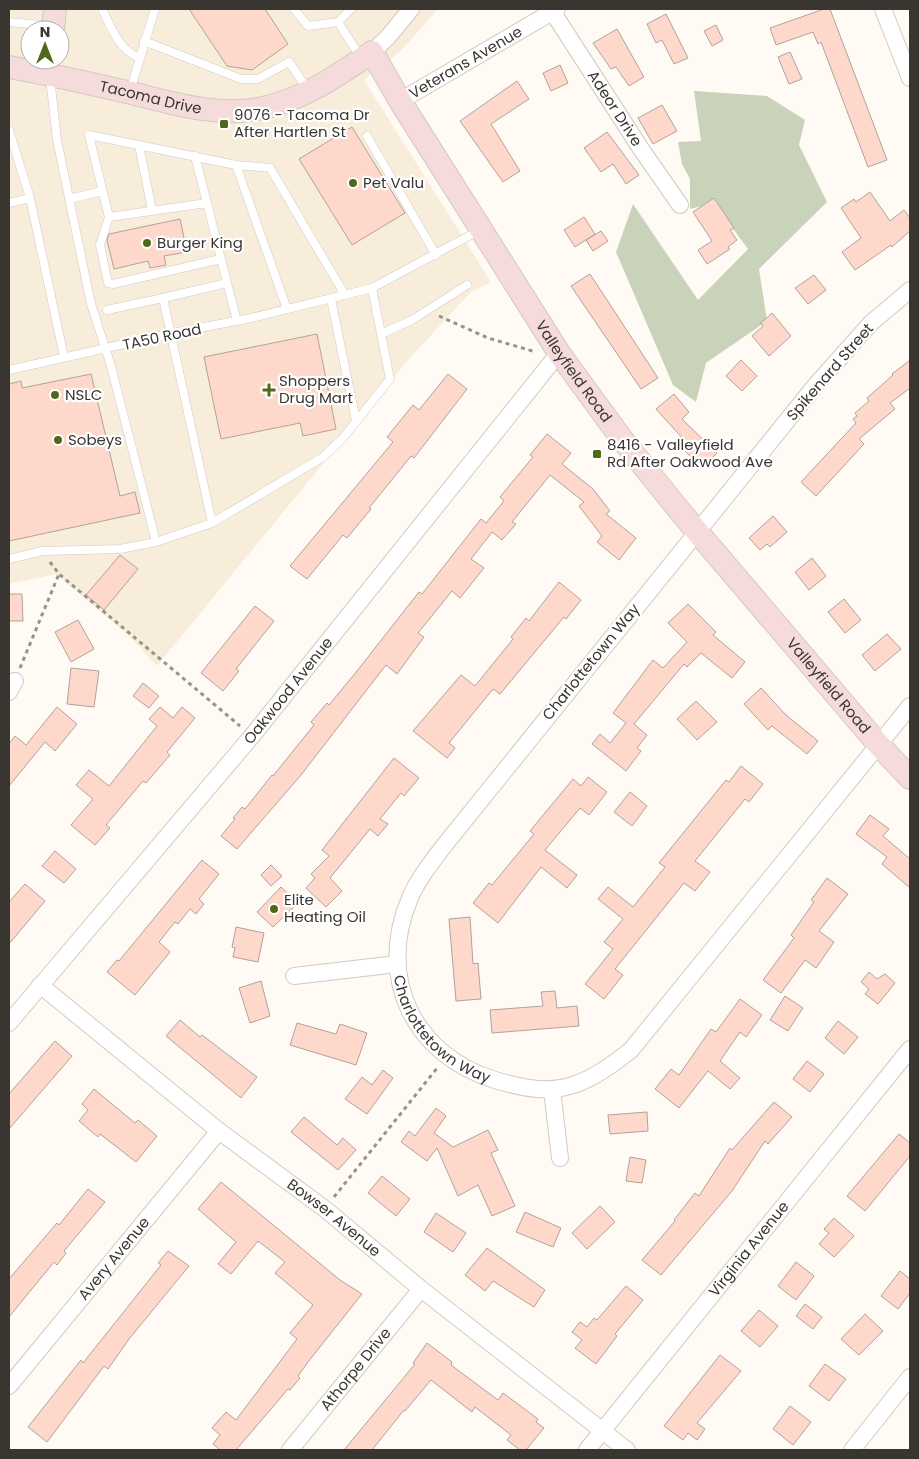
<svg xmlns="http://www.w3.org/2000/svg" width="919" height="1459" viewBox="0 0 919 1459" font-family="Poppins,sans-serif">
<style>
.built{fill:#f8edda;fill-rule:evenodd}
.green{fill:#c9d3b9}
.building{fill:#fed9cb;stroke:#b0a29d}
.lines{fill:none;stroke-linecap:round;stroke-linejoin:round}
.lane-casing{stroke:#d1cbbf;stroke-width:9}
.street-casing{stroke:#d1cbbf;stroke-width:18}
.secondary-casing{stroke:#d1cbbf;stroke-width:24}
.path{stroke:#96928d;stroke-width:3;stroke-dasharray:4 4;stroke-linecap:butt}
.lane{stroke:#fff;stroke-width:8}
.street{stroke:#fff;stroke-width:16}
.secondary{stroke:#f6dbdd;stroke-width:22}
.poi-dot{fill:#4f691b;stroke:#fff;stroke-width:2}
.labels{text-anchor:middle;stroke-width:4.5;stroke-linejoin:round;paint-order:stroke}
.street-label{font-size:15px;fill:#393632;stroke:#fff}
.poi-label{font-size:15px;fill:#393632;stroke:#fff;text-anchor:start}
</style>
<rect width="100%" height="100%" fill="#fffbf4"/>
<!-- built -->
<path class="built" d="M9 9H438L401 51 364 80 491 282 471 292 408 360 157 666 127 634 56 574 9 584ZM30 30H60V60H30Z"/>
<!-- green -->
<path class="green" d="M694 91 767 96 805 120 799 145 827 202 759 269 767 321 706 363 696 402 673 385 616 252 633 204 698 300 748 249 714 203 690 209V179L682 164 678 142 701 141Z"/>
<!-- building -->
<path class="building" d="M189 9H265L288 44 252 70 227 66Z
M824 9H830L887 160 868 167 821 42 818 44 813 32 776 45 770 28Z
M666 14 688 58 674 64 662 40 656 43 647 24Z
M716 25 723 40 712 46 704 31Z
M617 29 644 77 629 86 616 67 611 69 593 43Z
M790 52 802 79 789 84 778 57Z
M560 65 568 83 551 91 543 73Z
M517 81 529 99 491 124 520 171 503 182 460 121Z
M662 105 677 131 653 144 638 118Z
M352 127 405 213 352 245 299 159Z
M607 132 639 175 626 184 613 164 601 172 584 148Z
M870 192 890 221 904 210 910 218V231L892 247 891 245 855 270 842 252 861 238 841 208 854 199 856 202Z
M714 198 734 228 730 230 737 240 728 247 730 249 707 264 698 250 712 241 693 212Z
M584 217 595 234 575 247 564 230Z
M180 219 187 252 164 256 166 265 150 268 148 261 114 269 107 240 109 234Z
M601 231 608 241 593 251 586 240Z
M590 274 658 378 641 389 571 286Z
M814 275 826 290 808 304 795 288Z
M772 313 791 336 769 356 752 336 763 326 761 323Z
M317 334 336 429 303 436 300 423 221 439 204 357Z
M741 360 757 376 742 391 726 376Z
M910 360V388L890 403 895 409 859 439 864 444 816 496 801 482 856 423 853 419 857 416 855 413 869 401 867 398 893 375 892 374Z
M91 374 120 496 135 492 140 513 9 541V384L21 381 22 388Z
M448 374 467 389 414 458 411 456 369 508 371 509 347 538 343 535 307 579 290 566 393 442 387 437 413 405 419 410Z
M674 394 689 412 682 419 717 453 702 468 680 446 685 441 656 409Z
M547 434 571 453 562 464 593 489 610 511 606 514 636 538 619 560 597 542 602 536 579 506 584 502 550 475 512 522 516 524 502 540 492 532 471 559 484 568 460 598 452 591 418 633 424 637 397 674 386 665 301 775 237 849 221 836 235 819 233 818 242 807 245 809 272 775 273 776 314 725 311 722 327 703 329 705 357 671 419 592 422 594 481 519 486 523 504 501 500 497 533 457 530 455Z
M773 516 787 532 770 547 767 544 760 550 749 538Z
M120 555 138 569 104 610 86 595Z
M812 558 826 576 809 590 795 572Z
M559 582 581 600 566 619 564 617 500 694 493 689 449 743 455 748 447 758 413 731 461 675 475 686 513 639 511 637 526 618 529 621Z
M9 594H22L23 621H9Z
M844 599 861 620 845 633 828 612Z
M688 604 716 632 713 635 745 662 732 678 701 653 687 667 684 664 634 724 647 735 637 748 641 751 626 771 592 744 600 734 610 743 626 723 613 713 653 660 663 668 687 642 668 623Z
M255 606 274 621 236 669 239 671 223 691 201 673Z
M78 620 94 649 71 662 55 632Z
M887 634 901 649 875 671 862 655Z
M71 668 99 671 94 707 67 704Z
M143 683 159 696 149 708 133 696Z
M761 688 786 715 818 741 807 754 772 726 768 730 744 704Z
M696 701 717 722 697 740 677 719Z
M57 707 77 724 55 751 45 742 9 786V744L15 736 26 745Z
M160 707 173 718 182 707 195 718 167 752 170 755 146 783 143 781 106 825 110 828 95 845 71 825 93 799 76 785 89 770 109 786 157 726 149 719Z
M394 758 419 778 404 796 401 793 380 819 388 824 378 836 370 829 330 878 342 891 326 907 306 888 315 878 311 874 329 856 322 850Z
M741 766 763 784 749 802 745 799 695 861 710 872 695 891 684 883 615 969 623 975 604 999 585 984 613 949 604 942 623 919 598 899 608 887 633 907 665 867 659 863 726 780 729 782Z
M588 777 607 792 589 815 580 808 545 850 577 875 567 888 541 867 498 923 473 903 489 883 492 885 534 834 530 831 573 779 581 786Z
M630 792 647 806 632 826 614 812Z
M870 815 889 829 883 836 910 859V888L882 864 887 857 856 834Z
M55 851 76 869 64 883 42 866Z
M202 860 219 874 199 899 204 904 196 914 190 909 178 924 175 922 159 942 170 952 135 995 107 972 117 960 119 961Z
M271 865 282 876 271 886 261 875Z
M827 878 848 894 819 931 834 942 816 968 805 960 781 993 763 980 794 938 791 935 814 902 811 900Z
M25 884 45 901 9 944V902Z
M281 887 298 903 273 927 257 912Z
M470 917 473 964 478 963 481 999 456 1001 449 919Z
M236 927 264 933 258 962 233 957 235 948 232 947Z
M869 972 877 979 885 974 895 983 878 1004 865 994 869 989 861 982Z
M261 981 270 1016 250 1023 239 988Z
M555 991 557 1008 577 1006 579 1026 492 1033 490 1010 543 1006 541 992Z
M785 996 803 1008 788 1031 770 1020Z
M740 999 762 1015 746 1037 740 1032 720 1061 740 1078 730 1089 708 1071 679 1108 655 1089 671 1069 679 1075 711 1029 716 1032Z
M180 1020 200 1037 202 1035 257 1077 241 1098 166 1036Z
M838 1021 858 1037 844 1054 825 1038Z
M297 1023 336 1034 340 1024 367 1033 356 1065 290 1045Z
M55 1041 72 1056 9 1129V1094Z
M807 1061 824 1074 810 1092 793 1079Z
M383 1070 393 1078 367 1114 345 1099 362 1077 372 1085Z
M94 1089 135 1123 138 1120 157 1136 136 1162 100 1134 98 1137 79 1121 88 1110 82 1104Z
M774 1102 792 1117 768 1144 765 1141 732 1191 661 1275 642 1260 675 1221 674 1220 695 1193 699 1196 730 1148 732 1150Z
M436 1108 446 1116 434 1133 453 1147 488 1130 498 1150 491 1153 515 1206 492 1216 478 1185 458 1196 437 1148 427 1161 401 1142 409 1131 415 1136Z
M647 1112 648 1131 610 1134 608 1115Z
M304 1117 337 1145 343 1138 356 1150 338 1170 291 1132Z
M899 1134 910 1143V1156L865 1211 847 1196Z
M630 1157 646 1160 642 1183 626 1181Z
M382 1176 410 1199 396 1216 368 1193Z
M221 1182 340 1280 362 1294 308 1362 298 1376 300 1378 290 1390 288 1389 236 1450H220L213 1444 220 1435 212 1428 226 1412 236 1420 297 1339 290 1333 313 1305 275 1273 285 1262 258 1241 231 1274 218 1264 236 1242 198 1209Z
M88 1189 105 1202 64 1251 66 1253 57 1265 54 1262 9 1317V1279L57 1223 59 1225Z
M600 1206 615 1222 587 1249 572 1233Z
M525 1212 561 1228 553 1247 516 1232Z
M436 1213 466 1233 453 1252 424 1232Z
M834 1218 854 1236 834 1257 819 1244 829 1233 824 1229Z
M487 1248 545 1290 534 1307 493 1281 485 1291 465 1275Z
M168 1251 189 1266 129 1339 108 1369 104 1366 47 1442 28 1427 81 1360 83 1363 142 1289 161 1265 158 1263Z
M796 1262 814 1276 796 1300 778 1286Z
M900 1271 910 1279V1293L898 1309 881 1296Z
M626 1286 643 1300 615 1334 617 1336 596 1364 575 1348 582 1340 572 1332 580 1322 587 1327 594 1318 597 1320Z
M805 1304 822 1317 813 1329 796 1316Z
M759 1310 778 1326 760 1347 741 1331Z
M865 1314 883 1331 859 1355 841 1339Z
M427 1343 452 1362 451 1365 498 1400 503 1393 538 1419 536 1422 544 1428 526 1450H520L507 1440 511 1435 475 1407 472 1412 431 1380 405 1411 404 1410 372 1450H344L415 1364 413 1363Z
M720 1355 741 1371 697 1423 705 1429 697 1440 688 1433 683 1440 664 1426Z
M825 1364 846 1379 829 1401 809 1386Z
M790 1406 811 1422 793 1445 773 1429Z"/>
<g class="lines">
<defs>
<path id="lane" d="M102 9C112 29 118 48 139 58
M294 9 308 26 338 22 351 9
M9 22 51 26
M338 22 361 58
M144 41 241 79H258L289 62 308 90
M130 91 155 9
M9 130 30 198
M367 136 436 255
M139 145 152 210
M195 156 207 203
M236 165 287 309
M69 199 102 191
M9 203 30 198 64 357
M109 217 100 245 108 283 113 284 221 259
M227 283 237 321
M331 299 356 421
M107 310 163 298
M381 334 412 320 467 285
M9 370 173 333 251 318 372 288 480 230
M212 523 163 298 227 283 207 203 109 217 89 135 236 165 270 168 345 295
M156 542 212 523 323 457 343 438 390 379 372 288
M9 559 43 551 120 549 156 542 111 366 91 304 57 140 50 78"/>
<g id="street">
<path d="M883 9 910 78"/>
<path id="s1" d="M552 11 641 149 680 205"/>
<path d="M372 52 388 37 411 9"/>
<path id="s2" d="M400 101 557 9"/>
<path id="s3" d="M910 290 871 323 815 386 443 847C431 863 418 879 410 898 376 977 413 1055 495 1080 522 1088 549 1094 576 1084 596 1077 614 1063 631 1050L910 706"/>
<path d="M9 692 15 681"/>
<path d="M294 976 397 964"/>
<path id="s4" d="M40 985 219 1131 325 1209 421 1289 627 1450"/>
<path id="s5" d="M9 1023 252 736 559 353"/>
<path d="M552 1090 560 1158"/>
<path id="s6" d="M9 1386 219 1131"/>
<path id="s7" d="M290 1450 421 1289"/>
<path id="s8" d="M587 1450 910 1049"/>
<path d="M852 1450 910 1377"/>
</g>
<g id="secondary">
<path d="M53 30 55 9"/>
<path id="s9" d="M9 67C49 74 88 83 127 92 169 102 215 117 258 109 301 101 337 76 372 52L400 101 559 353 621 438 683 515 878 744 910 778"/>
</g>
</defs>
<!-- lane casing -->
<use href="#lane" class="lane-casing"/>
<!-- street casing -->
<use href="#street" class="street-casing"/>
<!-- secondary casing -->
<use href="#secondary" class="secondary-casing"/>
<!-- path -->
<path class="path" d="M439 316 488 338 536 352
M50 562 59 574 240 726
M20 668 59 574
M334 1197 438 1067"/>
<!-- lane -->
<use href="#lane" class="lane"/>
<!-- street -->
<use href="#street" class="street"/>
<!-- secondary -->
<use href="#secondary" class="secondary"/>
</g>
<!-- markers -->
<g class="poi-dot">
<rect x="219" y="119" width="10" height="10" rx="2.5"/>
<circle cx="353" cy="183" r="5"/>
<circle cx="147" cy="243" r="5"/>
<path d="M266.5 382.5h5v5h5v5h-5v5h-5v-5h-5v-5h5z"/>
<circle cx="55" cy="395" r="5"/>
<circle cx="58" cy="440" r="5"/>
<rect x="592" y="449" width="10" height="10" rx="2.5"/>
<circle cx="274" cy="909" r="5"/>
</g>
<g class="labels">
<!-- street labels -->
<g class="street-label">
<text dy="5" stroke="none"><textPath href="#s2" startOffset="76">Veterans Avenue</textPath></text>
<text dy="5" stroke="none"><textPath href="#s9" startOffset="145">Tacoma Drive</textPath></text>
<text dy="5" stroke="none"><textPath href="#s1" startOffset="116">Adeor Drive</textPath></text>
<text transform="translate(162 337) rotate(-12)" y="5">TA50 Road</text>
<text dy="5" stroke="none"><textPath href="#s9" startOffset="760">Valleyfield Road</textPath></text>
<text transform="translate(830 372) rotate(-49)" y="5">Spikenard Street</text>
<text transform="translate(591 662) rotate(-51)" y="5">Charlottetown Way</text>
<text dy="5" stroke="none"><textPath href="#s9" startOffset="1165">Valleyfield Road</textPath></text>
<text dy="5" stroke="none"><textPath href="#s5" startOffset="434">Oakwood Avenue</textPath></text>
<text dy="5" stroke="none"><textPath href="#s3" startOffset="940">Charlottetown Way</textPath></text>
<text dy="5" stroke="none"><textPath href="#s4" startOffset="375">Bowser Avenue</textPath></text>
<text dy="5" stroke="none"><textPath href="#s8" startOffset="258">Virginia Avenue</textPath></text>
<text dy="5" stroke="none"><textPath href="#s6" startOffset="165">Avery Avenue</textPath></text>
<text dy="5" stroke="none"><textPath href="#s7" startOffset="104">Athorpe Drive</textPath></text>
</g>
<!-- poi labels -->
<g class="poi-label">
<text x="234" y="120">9076 - Tacoma Dr<tspan x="234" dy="17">After Hartlen St</tspan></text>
<text x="363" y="188">Pet Valu</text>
<text x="157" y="248">Burger King</text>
<text x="279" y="386">Shoppers<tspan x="279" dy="17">Drug Mart</tspan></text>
<text x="65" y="400">NSLC</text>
<text x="68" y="445">Sobeys</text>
<text x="607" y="450">8416 - Valleyfield<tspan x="607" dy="17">Rd After Oakwood Ave</tspan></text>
<text x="284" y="905">Elite<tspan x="284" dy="17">Heating Oil</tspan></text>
</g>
</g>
<!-- border -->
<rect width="919" height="1459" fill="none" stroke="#393632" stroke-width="20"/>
<!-- north arrow -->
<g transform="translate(45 45)"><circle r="24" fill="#ffffff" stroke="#b0afad"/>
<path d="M0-4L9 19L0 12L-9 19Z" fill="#4f691b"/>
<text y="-8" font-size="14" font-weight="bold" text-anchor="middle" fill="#393632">N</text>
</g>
</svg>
